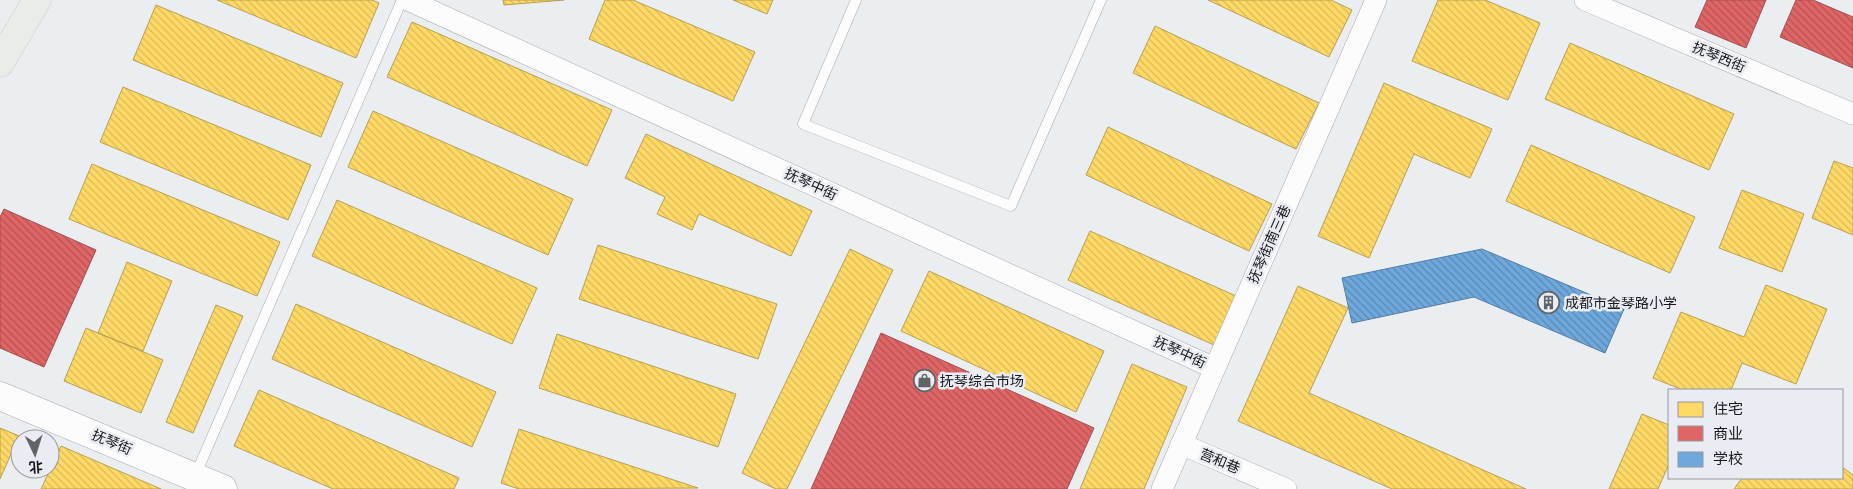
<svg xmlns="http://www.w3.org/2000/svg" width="1853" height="489" viewBox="0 0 1853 489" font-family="Inter,'Noto Sans SC',sans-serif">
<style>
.homes{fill:url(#homes-back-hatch);stroke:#b99f50}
.shops{fill:url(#shops-back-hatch);stroke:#a44f50}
.schools{fill:url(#schools-back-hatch);stroke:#557da2}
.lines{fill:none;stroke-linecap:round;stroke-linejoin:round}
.lane-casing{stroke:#a7a9ab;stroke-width:11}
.street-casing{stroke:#a7a9ab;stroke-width:22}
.secondary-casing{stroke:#a7a9ab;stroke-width:29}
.primary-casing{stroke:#c9cacd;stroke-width:29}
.lane{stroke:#fcfcfd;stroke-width:10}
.street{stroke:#fcfcfd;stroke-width:21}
.secondary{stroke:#fcfcfd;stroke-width:28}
.primary{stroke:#eaece8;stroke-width:28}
.labels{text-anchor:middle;stroke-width:5;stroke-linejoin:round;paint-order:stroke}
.street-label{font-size:14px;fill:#17181b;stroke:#e9edf3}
.poi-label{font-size:14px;fill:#17181b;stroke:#e9edf3;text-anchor:start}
</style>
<defs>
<pattern id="homes-back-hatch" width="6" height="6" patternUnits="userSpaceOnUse" patternTransform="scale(1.25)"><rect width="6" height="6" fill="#ffd966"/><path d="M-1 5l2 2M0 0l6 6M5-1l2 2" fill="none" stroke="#daba58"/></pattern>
<pattern id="shops-back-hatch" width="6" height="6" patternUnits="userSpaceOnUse" patternTransform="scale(1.25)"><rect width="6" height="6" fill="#e06666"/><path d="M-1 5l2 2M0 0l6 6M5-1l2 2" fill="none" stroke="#b55353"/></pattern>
<pattern id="schools-back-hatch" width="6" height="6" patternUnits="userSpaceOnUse" patternTransform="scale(1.25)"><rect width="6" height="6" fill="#6fa8dc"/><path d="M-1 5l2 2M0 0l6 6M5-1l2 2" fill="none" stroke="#5a88b2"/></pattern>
</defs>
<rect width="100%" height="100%" fill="#ebeef1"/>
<!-- homes -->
<path class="homes" d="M217 0H372L379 3 356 58Z
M503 0H564L504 5Z
M605 0H633L755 52 733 101 589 39Z
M733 0H773L767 14Z
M1208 0H1331L1352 10 1329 57Z
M1438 0H1485L1540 23 1508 100 1412 61Z
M156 5 343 83 321 137 133 60Z
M412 22 612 110 587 166 387 77Z
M1155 26 1319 103 1296 149 1133 73Z
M1570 43 1734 114 1709 170 1545 99Z
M1384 83 1492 129 1470 178 1414 154 1369 258 1318 236Z
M123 87 311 165 288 220 100 142Z
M373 111 573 199 548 255 348 167Z
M1108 127 1272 204 1249 251 1086 175Z
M646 134 812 211 791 256 699 214 692 230 657 214 665 197 625 178Z
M1531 145 1695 217 1670 273 1506 201Z
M1834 161 1853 168V235L1812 218Z
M92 164 280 242 257 296 69 219Z
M1742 190 1804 214 1782 272 1719 248Z
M337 200 537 288 512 344 312 256Z
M1090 231 1236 296 1214 345 1068 280Z
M598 245 777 304 758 359 579 299Z
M850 249 893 270 787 489H776L742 473Z
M127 262 172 281 143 351 98 333Z
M929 271 1104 351 1076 412 901 331Z
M1766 285 1827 309 1796 384 1742 363 1731 390H1683L1653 378 1681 312 1744 337Z
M1298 286 1348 308 1309 393 1526 489H1392L1238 421Z
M296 304 496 392 472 447 272 359Z
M216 305 243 316 193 433 166 422Z
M86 328 163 360 141 413 64 381Z
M557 334 736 394 718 447 539 388Z
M1132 364 1187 387 1144 489H1080Z
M259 390 459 478 454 489H333L234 446Z
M922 395 1026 443 1005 489H911L884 477Z
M1642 414 1669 425V464L1658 489H1609Z
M0 428 19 436 0 479Z
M519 429 698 488 519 489 501 483Z
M61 446 161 489H41Z
M1842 467 1853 475V489H1734L1742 478H1842Z"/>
<!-- shops -->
<path class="shops" d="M1707 0H1766L1746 48 1695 27Z
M1796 0H1813L1853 17V68L1780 37Z
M4 209 96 250 44 367 0 348V217Z
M881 333 1094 428 1067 489H811Z"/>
<!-- schools -->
<path class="schools" d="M1482 249 1624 309 1605 353 1474 297 1352 323 1342 278Z"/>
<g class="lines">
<defs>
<path id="lane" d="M856 0 803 124 1011 206 1101 0
M195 476 402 0"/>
<path id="street" d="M408 0 1214 368
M1585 0 1853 114
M1181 444 1286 489
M1162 489 1376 0"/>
<path id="secondary" d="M0 396 223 489"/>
<path id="primary" d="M0 63 37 0"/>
</defs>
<!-- lane casing -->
<use href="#lane" class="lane-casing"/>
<!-- street casing -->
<use href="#street" class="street-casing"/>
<!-- secondary casing -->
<use href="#secondary" class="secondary-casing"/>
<!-- primary casing -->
<use href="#primary" class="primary-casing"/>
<!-- lane -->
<use href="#lane" class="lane"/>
<!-- street -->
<use href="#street" class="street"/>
<!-- secondary -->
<use href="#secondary" class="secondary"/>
<!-- primary -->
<use href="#primary" class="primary"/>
</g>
<!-- icons -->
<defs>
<symbol id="building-ring" viewBox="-11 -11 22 22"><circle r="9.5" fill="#e9edf3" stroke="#616366" stroke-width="1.5"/><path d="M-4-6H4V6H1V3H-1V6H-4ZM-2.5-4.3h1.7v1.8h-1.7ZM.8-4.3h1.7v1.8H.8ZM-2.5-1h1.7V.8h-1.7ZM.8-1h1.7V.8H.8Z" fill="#616366"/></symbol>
<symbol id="shop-ring" viewBox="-11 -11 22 22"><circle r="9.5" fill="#e9edf3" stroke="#616366" stroke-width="1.5"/><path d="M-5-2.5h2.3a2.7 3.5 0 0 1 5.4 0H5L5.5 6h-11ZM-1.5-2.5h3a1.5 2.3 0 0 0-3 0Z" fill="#616366"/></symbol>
</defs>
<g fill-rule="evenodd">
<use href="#building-ring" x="1536" y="290" width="25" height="25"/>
<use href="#shop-ring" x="912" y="368" width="25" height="25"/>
</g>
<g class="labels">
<!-- street labels -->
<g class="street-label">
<text transform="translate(1719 57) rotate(23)" y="5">抚琴西街</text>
<text transform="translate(811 184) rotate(25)" y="5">抚琴中街</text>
<text transform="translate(1269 244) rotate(-66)" y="5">抚琴街南三巷</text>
<text transform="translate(1180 352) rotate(25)" y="5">抚琴中街</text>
<text transform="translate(112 442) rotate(23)" y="5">抚琴街</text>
<text transform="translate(1220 461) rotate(23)" y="5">营和巷</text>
</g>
<!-- poi labels -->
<g class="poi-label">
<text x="1565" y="308">成都市金琴路小学</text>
<text x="940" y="386">抚琴综合市场</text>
</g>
</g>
<!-- legend -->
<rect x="1668" y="389" width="175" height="90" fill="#e9edf3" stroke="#95989d"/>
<rect x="1678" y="402" width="25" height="15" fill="#ffd966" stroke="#95989d"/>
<text x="1713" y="414" font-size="15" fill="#17181b">住宅</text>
<rect x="1678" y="426" width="25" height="15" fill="#e06666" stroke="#95989d"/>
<text x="1713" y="439" font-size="15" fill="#17181b">商业</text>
<rect x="1678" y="452" width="25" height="15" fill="#6fa8dc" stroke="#95989d"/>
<text x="1713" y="464" font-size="15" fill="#17181b">学校</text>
<!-- north arrow -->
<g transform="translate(35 454) rotate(176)"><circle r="24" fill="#e9edf3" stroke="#95989d"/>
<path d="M0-4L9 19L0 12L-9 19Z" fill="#616366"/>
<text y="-8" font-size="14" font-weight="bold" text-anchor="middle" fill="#17181b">北</text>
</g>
</svg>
